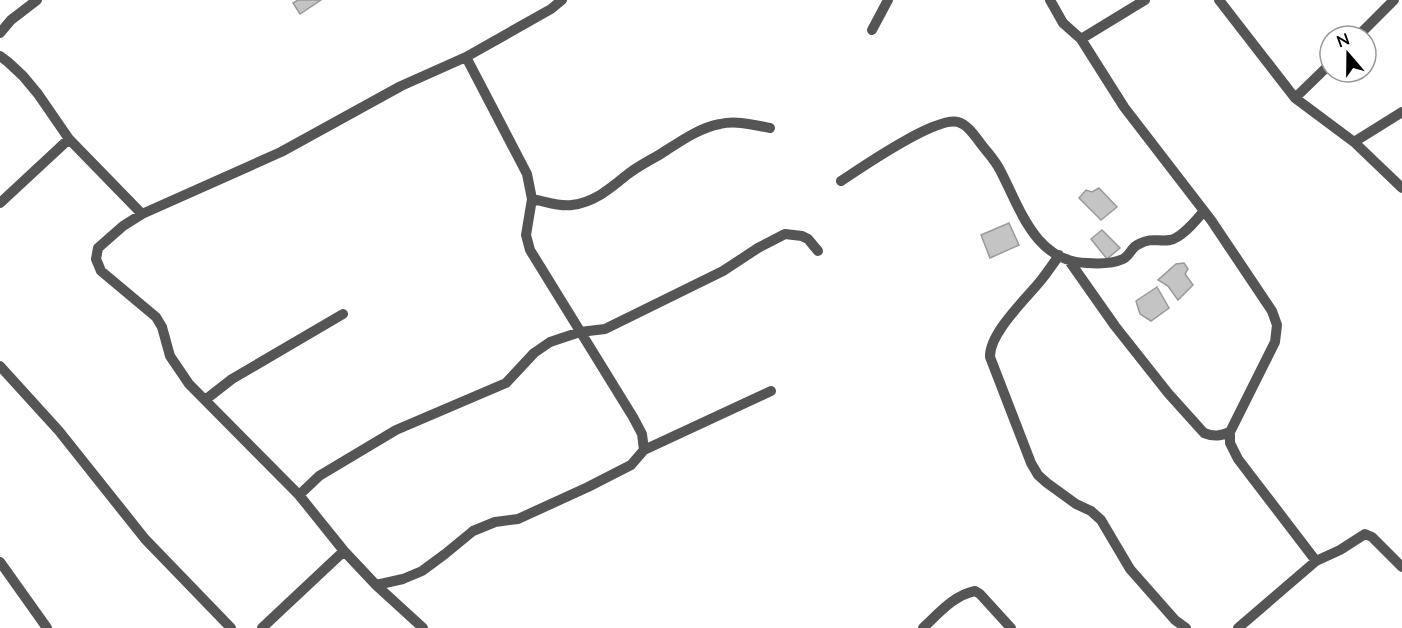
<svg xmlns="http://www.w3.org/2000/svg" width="1402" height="628" viewBox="0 0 1402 628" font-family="Lato,sans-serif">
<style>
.building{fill:#c4c4c4;stroke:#999;stroke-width:1.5}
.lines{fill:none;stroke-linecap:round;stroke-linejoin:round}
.minor{stroke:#555;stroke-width:10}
</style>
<rect width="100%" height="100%" fill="#fff"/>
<!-- building -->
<path class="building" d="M298 0H321L300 14 293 3Z
M1099 188 1117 207 1101 220 1079 198 1086 190 1092 192Z
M1009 223 1019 245 990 258 981 235Z
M1102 230 1120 248 1107 259 1091 239Z
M1184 263 1188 269 1185 274 1193 285 1178 300 1168 286 1158 280 1176 264Z
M1157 287 1169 308 1151 321 1140 314 1136 301Z"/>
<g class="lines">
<!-- minor -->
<path class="minor" d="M1050 0 1063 23 1081 39 1124 107 1211 220 1272 311 1277 325 1275 342 1230 432V443L1238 459 1316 561
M1219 0 1295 98 1354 142 1402 188
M872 30 888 0
M0 33 11 20 37 0
M1358 36 1394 0
M1081 39 1145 0
M0 56 8 62 23 76 38 94 69 139 142 214
M1295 98 1330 64
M1354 142 1402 112
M841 181C862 167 936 116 958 122 968 125 975 136 981 144 987 152 995 160 1000 170 1020 208 1035 262 1087 263 1099 264 1112 264 1123 259 1130 256 1131 247 1139 244 1152 237 1158 242 1170 240 1182 238 1196 220 1204 211
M532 199C544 201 559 207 572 205 595 202 611 188 628 174 637 167 648 161 659 155 678 143 698 128 720 124 736 120 754 125 770 128
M0 203 69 139
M1059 255C1054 263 1048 271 1042 279 1027 298 989 333 990 357L1031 463 1038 475 1047 483 1076 504 1091 511 1101 520 1130 569 1175 620 1186 628
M1070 262 1115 326 1168 393 1204 433C1214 437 1220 436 1230 432
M0 366 59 431 145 539 231 628
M205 400 232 379 343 314
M644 450 771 391
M299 495 319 476 396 430 506 383 534 353 550 342 580 332 605 329 723 271 758 248 785 234 802 236 808 239 818 251
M0 562 47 628
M376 585 403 579 422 571 445 554 473 531 495 522 518 519 588 487 631 465 644 450 642 434 633 417 530 250 526 235 532 199 527 174 466 57
M262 628 344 551
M423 628 376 585 344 551 299 495 189 384 170 356 162 327 156 317 101 271 96 259 98 248 123 226 142 214 281 152 401 86 466 57 551 9 562 0
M923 628C938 614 954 595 975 591L980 594 1011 628
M1238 628 1316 561 1340 550 1365 534 1372 537 1402 567"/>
</g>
<!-- north arrow -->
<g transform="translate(1348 54) rotate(340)"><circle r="28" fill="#ffffff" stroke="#999999" stroke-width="1.5"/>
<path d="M0-4.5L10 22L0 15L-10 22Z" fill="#000000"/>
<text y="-9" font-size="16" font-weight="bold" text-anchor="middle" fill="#000000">N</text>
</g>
</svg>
